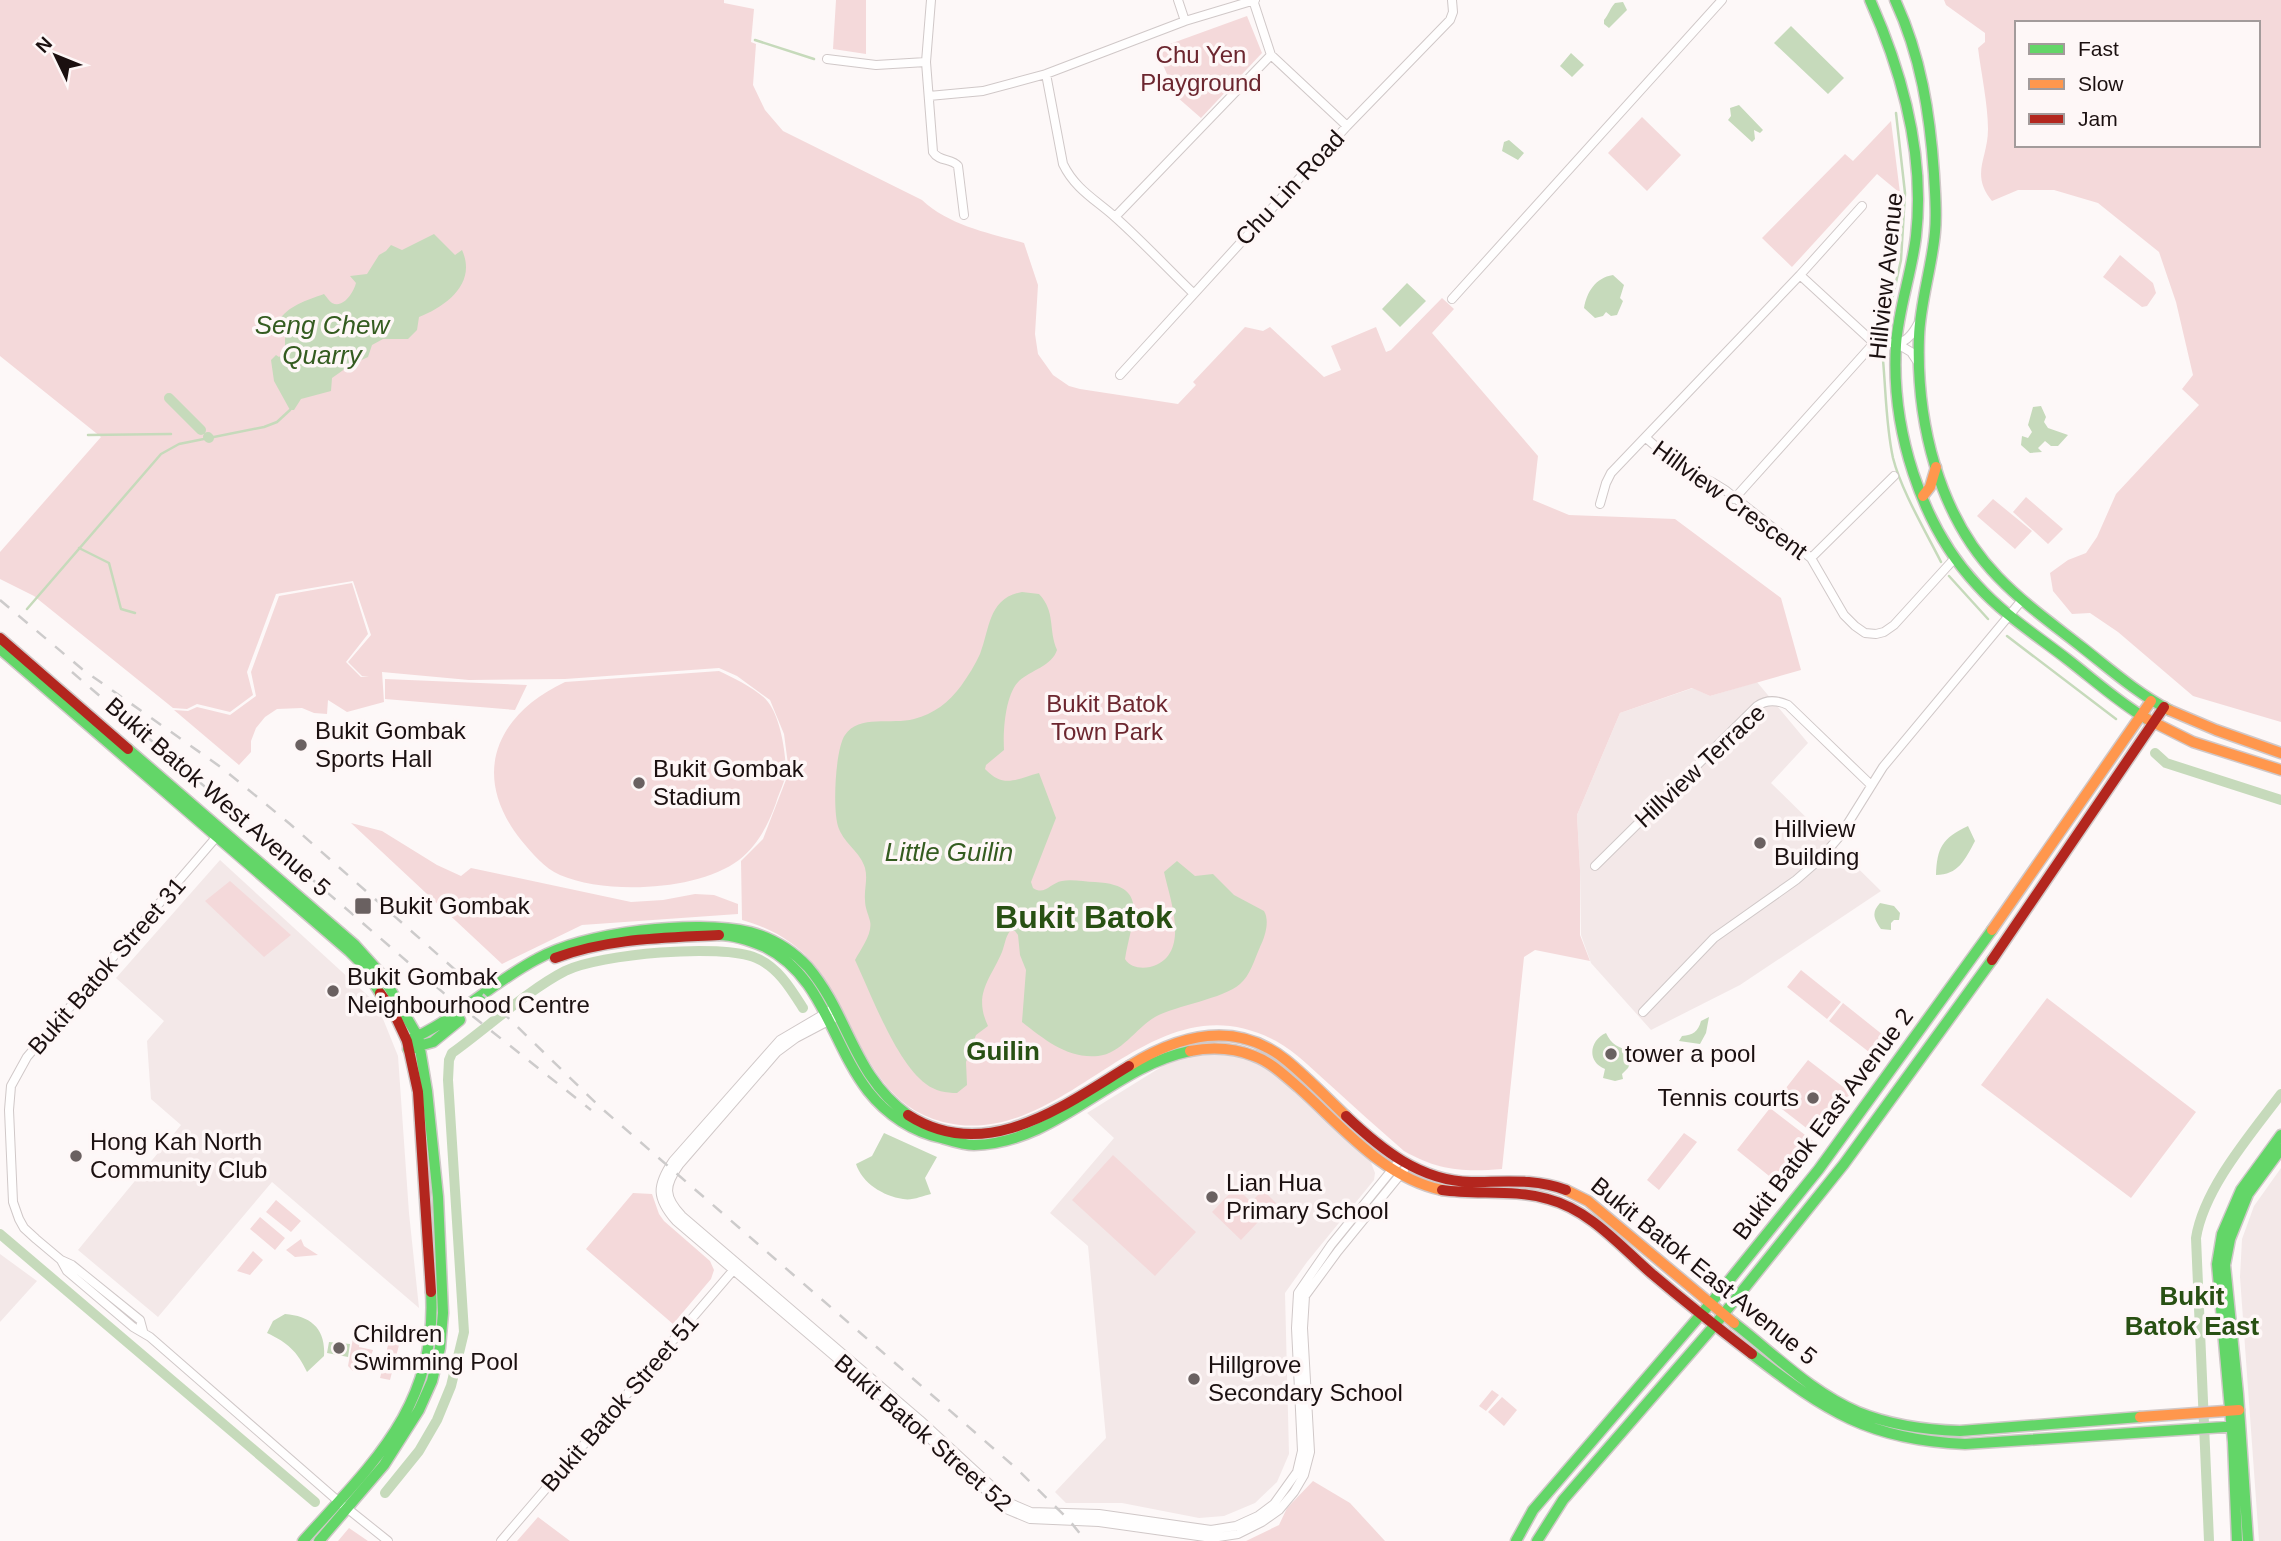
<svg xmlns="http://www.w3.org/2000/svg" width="2281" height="1541" viewBox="0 0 2281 1541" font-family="Helvetica,sans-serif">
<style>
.built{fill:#f3e8e8}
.green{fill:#f4d9da;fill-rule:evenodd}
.water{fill:#c6dabb}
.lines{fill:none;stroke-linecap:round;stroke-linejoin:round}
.stream{stroke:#c6dabb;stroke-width:2.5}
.canal{stroke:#c6dabb;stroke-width:10}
.street-casing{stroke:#d0c8c8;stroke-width:10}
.fast-casing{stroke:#d0c8c8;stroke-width:13}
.slow-casing{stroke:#d0c8c8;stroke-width:13}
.jam-casing{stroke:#d0c8c8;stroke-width:13}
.street{stroke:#fffefe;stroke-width:8}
.fast{stroke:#63d668;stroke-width:10}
.slow{stroke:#ff974d;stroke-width:10}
.jam{stroke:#b3261e;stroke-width:10}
.rail{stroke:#cdcbcb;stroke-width:2.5;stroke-dasharray:12 12;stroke-linecap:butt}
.poi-dot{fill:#6a6161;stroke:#fef7f7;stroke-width:2.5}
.labels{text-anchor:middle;stroke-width:7;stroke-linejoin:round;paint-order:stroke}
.park-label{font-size:24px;fill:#6c262f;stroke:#fef7f7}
.street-label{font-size:24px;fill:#1b1010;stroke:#fef7f7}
.poi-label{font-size:24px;fill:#1b1010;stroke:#fef7f7;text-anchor:start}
.water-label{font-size:26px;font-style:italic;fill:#345c20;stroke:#fef7f7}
.neighbourhood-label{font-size:26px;font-weight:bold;fill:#285013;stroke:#fef7f7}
.district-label{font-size:32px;font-weight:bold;fill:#285013;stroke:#fef7f7}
</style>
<rect width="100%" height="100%" fill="#fdf8f8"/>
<!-- built -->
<path class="built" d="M1757 682 1808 743 1771 783 1881 891 1740 985 1651 1030 1591 963 1581 935 1580 870 1577 815 1620 713 1693 688 1710 696Z
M220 860 377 1004 398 1056 409 1213 419 1308 272 1182 158 1317 78 1250 181 1125 151 1099 147 1041 164 1021 116 978Z
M1200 1053 1237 1056 1250 1060 1272 1072 1370 1160 1375 1173 1374 1180 1307 1262 1285 1293 1289 1454 1277 1482 1255 1503 1224 1516 1199 1518 1122 1503H1066L1055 1492 1106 1438 1088 1246 1050 1213 1114 1138 1087 1113 1166 1064Z
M2281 1168V1541H2259L2240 1277 2242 1239 2254 1206Z
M0 1254 37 1281 0 1322Z"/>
<!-- green -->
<path class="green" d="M0 0H724V3L754 9 751 42 756 44 753 85 765 110 783 131 922 200C950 226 989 233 1024 243L1038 285 1035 334 1038 354 1053 375 1069 386 1080 389 1178 404 1196 385 1193 382 1245 327 1263 331 1270 327 1324 377 1341 370 1331 346 1376 327 1386 352 1391 350 1442 298 1454 309 1432 333 1538 456 1533 500 1569 515 1675 519 1781 598 1801 670 1710 696 1692 688 1620 713 1577 815 1580 870V935L1590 961 1535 950 1524 957 1502 1169C1464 1172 1439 1171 1404 1151 1379 1129 1354 1107 1329 1084 1312 1069 1296 1052 1276 1041 1147 972 1068 1153 943 1122 868 1103 858 1021 816 967 797 943 771 928 742 920L741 861 763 839 789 772 784 734 770 700 737 676 719 668 565 679 469 680 382 672 384 702 347 712 328 700 327 714 314 713 302 708 277 709 265 717 256 728 251 741V752L239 765 174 710 188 711 197 707 230 715 256 696 251 672 279 596 352 583 368 634 346 662 361 677 369 676H362L348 662 371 635 353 581 276 594 247 672 253 695 230 712 197 704 187 709 173 708 34 596 0 579V552L101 437 0 356Z
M836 0H866V54L833 49Z
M1944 0H2281V722L2193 696 2118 632 2090 613 2072 614 2053 591 2050 573 2068 560 2086 553 2097 537 2116 494 2199 405 2182 389 2193 375 2176 302 2159 252 2098 203 2054 190H2018L1992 201C1970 174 1988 159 1988 129 1988 105 1981 72 1978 48L1985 42V33L1946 5ZM2017 23H2258V145H2017Z
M1247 16 1262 53 1201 118 1177 97 1156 49Z
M1642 117 1681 155 1647 191 1608 153Z
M1891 121 1900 193 1877 174 1792 267 1762 238 1845 154 1853 161Z
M2120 255 2153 283 2156 293 2147 306 2142 307 2103 277Z
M2026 497 2063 529 2048 544 2013 512Z
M1993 499 2032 531 2015 549 1977 516Z
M719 671C732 677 759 690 768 702 780 717 785 749 786 768 787 779 779 792 776 803 768 825 758 845 739 860 698 891 606 895 560 875 544 868 532 853 521 840 470 776 495 715 565 682Z
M385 679 527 685 515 710 385 699Z
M351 823 382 831 437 865 461 876 471 868 631 902 663 900 695 894 714 895 738 904V914L582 925 502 964Z
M230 881 291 935 264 957 205 901Z
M1801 970 1841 1002 1827 1019 1787 987Z
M2047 998 2196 1112 2131 1198 1981 1085Z
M1843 1003 1883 1035 1869 1052 1829 1021Z
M1808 1060 1851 1093 1818 1137 1774 1103Z
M1770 1108 1813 1141 1779 1184 1737 1150Z
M1684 1133 1697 1142 1659 1190 1647 1180Z
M1113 1155 1196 1232 1155 1276 1072 1200Z
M1236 1187 1251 1202 1263 1190 1276 1203 1241 1240 1212 1212Z
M633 1193 652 1194 659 1214 664 1221 710 1261 714 1270 711 1279 673 1324 586 1249Z
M276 1200 301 1221 291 1232 266 1212Z
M260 1217 285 1238 275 1250 250 1229Z
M301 1239 304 1246 318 1255 295 1257 286 1250Z
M253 1251 263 1260 250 1275 237 1271Z
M353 1338 360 1339 359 1347 373 1350 369 1362 356 1359 353 1371 348 1366Z
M389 1341H400L390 1380 380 1378Z
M1492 1390 1499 1395 1486 1411 1479 1406Z
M1502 1397 1517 1410 1504 1426 1488 1412Z
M1313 1481 1350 1503 1385 1541H1246L1279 1525 1287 1508Z
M538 1517 570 1541H517Z
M349 1528 368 1541H338Z"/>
<!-- water -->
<path class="water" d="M1623 2 1627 10 1609 28 1604 24V20C1609 14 1610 8 1615 3Z
M1791 26 1844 78 1828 94 1774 43Z
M1571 53 1584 65 1572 77 1560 66Z
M1739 105 1763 130 1760 133 1754 130 1755 139 1752 142 1728 120 1731 116 1730 108Z
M1509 140 1524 153 1518 160 1502 151 1504 142Z
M434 234 455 255 462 250C477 283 447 306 419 317L417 330 408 339H383L372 345 368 357 349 366 332 378 331 391 301 399 294 410H290L274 381 271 360 276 355 279 357 285 352V332L278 322C287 306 307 300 324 294 327 297 329 301 332 303 344 309 354 291 356 283L350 276 367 274 379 255 386 251 391 245 402 250Z
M1613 275 1624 285 1620 298 1623 301 1617 315 1611 316 1606 312 1603 316 1595 318 1584 308C1587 292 1595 278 1613 275Z
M1407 283 1426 301 1400 327 1382 309Z
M2041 406 2046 417 2044 422 2048 428 2068 435 2058 446H2051L2045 441 2038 448 2042 452 2030 453 2021 445 2022 436 2028 438 2032 432 2028 425 2033 407Z
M1022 592 1039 594C1056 612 1048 629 1057 650 1052 666 1031 670 1019 681 1005 695 1003 731 1004 750L986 765 985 769C1004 789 1016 779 1039 773L1056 818 1031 882 1033 888C1045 896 1050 883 1062 881 1072 879 1085 882 1095 882 1152 885 1131 920 1125 959 1130 967 1140 969 1150 967 1192 956 1170 900 1164 872L1177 861 1195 876 1213 874 1234 895 1264 911C1270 921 1265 937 1260 947 1255 958 1250 976 1240 984 1223 999 1177 1005 1155 1017 1136 1028 1121 1054 1098 1056 1068 1059 1045 1040 1022 1022L1026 970 1020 955 1018 935 1015 931H1010C1005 938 1005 944 1002 952 990 980 973 994 988 1026L976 1035 966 1062 967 1085 957 1093C946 1093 935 1091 926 1084 896 1062 871 994 855 960 861 949 873 933 870 921 868 913 865 908 865 900 864 890 868 879 865 868 861 853 845 844 839 829 832 814 835 749 845 735 859 714 892 725 914 719 934 714 949 702 961 686 968 676 975 665 980 654 990 629 988 598 1022 592Z
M1968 826 1975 841C1965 860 1958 875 1936 875 1937 848 1942 838 1968 826Z
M1880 903 1894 906 1900 913 1899 920H1894L1891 923V930L1881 929C1874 919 1871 913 1880 903Z
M1709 1017 1706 1033 1700 1044 1679 1041 1682 1036C1693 1035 1698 1032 1701 1021Z
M1606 1033C1611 1044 1619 1049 1631 1050L1630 1054 1635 1052 1628 1068 1622 1074 1623 1079 1615 1081 1603 1078 1605 1069C1586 1061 1590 1040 1606 1033Z
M884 1133 937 1157 925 1178 931 1194C922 1196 912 1201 903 1199 883 1196 862 1183 856 1164L872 1156Z
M285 1314C311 1316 326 1329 324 1356L307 1372C297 1351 288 1343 267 1333L273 1321Z
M329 1342 350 1344 348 1357 327 1353Z"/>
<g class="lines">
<!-- stream -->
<path class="stream" d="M755 40 814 59
M1885 331 1901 260 1905 193 1896 113
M1883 360C1886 393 1886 426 1893 458 1901 490 1926 532 1941 562
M88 435 171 434
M79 548 109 563 121 609 135 613
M1949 576 1988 619
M27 609 161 454 179 444 264 427 277 422 290 410
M2007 636 2116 719"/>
<!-- canal -->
<path class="canal" d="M169 398 201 430
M208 437 209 438
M2155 753 2166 763 2281 800
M0 1234 315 1502
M385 1493 419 1451 437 1420 451 1386 464 1332 448 1080 449 1060 452 1053C487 1028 528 990 565 971 600 954 721 943 756 958 778 967 791 989 803 1008
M2209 1541 2196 1238C2204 1188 2251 1134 2281 1094"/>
<defs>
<path id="street" d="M931 0 926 62 933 152C939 162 952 158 958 166L964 215
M1178 0 1185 21
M1253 0 1271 55 1347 126
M827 59 876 65 926 62
M1046 74 1063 164C1075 189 1096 200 1115 217 1142 241 1167 268 1193 293
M929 96 983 91 1046 74 1185 21 1255 0
M1115 217 1271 55
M1800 275 1874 343C1898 342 1905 348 1918 324
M1452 299 1722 0
M1896 343 1911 352 1919 364
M1120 375 1347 126 1450 20 1453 12 1452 0
M1646 438 1681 468 1712 482 1725 490 1811 558 1844 615 1855 626 1865 633 1876 634 1884 632 1894 625 1955 558
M1734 499 1874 343
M1600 504 1606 483 1611 473 1800 275 1862 206
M1811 558 1894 476
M1595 866 1757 706C1767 699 1777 700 1788 705L1870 784
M831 1010 780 1040 673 1161C656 1186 656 1198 676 1221L915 1425 1006 1509 1030 1519 1099 1522 1212 1538 1238 1534 1262 1522 1279 1510 1294 1492 1304 1475 1310 1452 1303 1328 1305 1296 1338 1251 1404 1170
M1643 1012 1714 938 1796 880 1820 859 1840 836 1883 767 2022 600
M834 1018 796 1038 777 1052 679 1165C664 1186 664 1197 682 1216L920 1420 1010 1503 1031 1512 1099 1514 1211 1530 1236 1526 1258 1516 1274 1504 1297 1472 1302 1451 1296 1328 1298 1293 1331 1245 1400 1160
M61 1260 67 1271 133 1327 150 1337 338 1501 388 1541
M143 1331 140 1320 72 1265 61 1260 36 1239 24 1228 19 1219 13 1202 9 1110 11 1086 27 1057 219 834
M501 1541 736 1267"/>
<path id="fast" d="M1870 0C1902 72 1925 156 1916 236 1912 272 1898 310 1896 345 1891 428 1920 524 1977 585 2003 614 2036 635 2067 659 2093 679 2118 702 2147 719
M1895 0C1921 56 1930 114 1934 174 1935 194 1937 213 1935 232 1932 267 1920 302 1919 337 1916 421 1938 515 1998 577 2024 604 2054 625 2083 648 2111 670 2137 693 2169 710
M0 649 349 951 359 961 380 993
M128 749 355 945 382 975 418 1037 427 1091 438 1197 443 1313 440 1348 432 1381 419 1410 384 1465 319 1541
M719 935C734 935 751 941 765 947 823 976 831 1043 868 1091 887 1115 913 1132 942 1138 952 1141 964 1145 974 1145 1057 1143 1112 1067 1190 1051
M407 1041C455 1021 491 983 537 959 586 932 695 919 750 932 772 938 792 950 808 967 849 1015 853 1076 908 1115
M408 1049 433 1042 460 1020
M1734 1323C1773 1353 1812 1393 1858 1412 1890 1425 1926 1430 1960 1431L2140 1417
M1752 1354C1826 1411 1869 1440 1965 1444L2240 1426
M303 1541C373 1463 438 1405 431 1292
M1516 1541 1533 1510 1715 1298 1819 1169 1992 930
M1537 1541 1563 1500 1714 1326 1844 1164 1992 960
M2237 1541 2233 1442 2217 1264 2222 1234 2241 1190 2281 1135
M2248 1541 2238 1394 2225 1265 2230 1239 2248 1194 2281 1149"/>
<path id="slow" d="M1923 496 1930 487 1936 467
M2169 710 2216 730 2281 753
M2147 719 2193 742 2281 770
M1992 930 2151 701
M1190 1051C1211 1047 1234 1048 1254 1056 1271 1062 1285 1076 1298 1087 1342 1126 1382 1177 1442 1190
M1129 1066C1179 1035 1235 1019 1286 1060 1307 1077 1326 1097 1346 1116
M1566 1190 1588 1201 1734 1323
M2140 1417 2239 1410"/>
<path id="jam" d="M0 638 128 749
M555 958C608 938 663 938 719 935
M1992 960 2164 707
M380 993 393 1011 407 1041 418 1092 431 1292
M908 1115C986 1165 1063 1106 1129 1066
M1346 1116C1381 1149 1420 1181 1471 1182 1504 1182 1535 1178 1566 1190
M1442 1190C1477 1195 1514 1189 1548 1199 1590 1210 1620 1246 1651 1273 1684 1301 1718 1328 1752 1354"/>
</defs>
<!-- street casing -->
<use href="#street" class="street-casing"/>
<!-- fast casing -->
<use href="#fast" class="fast-casing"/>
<!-- slow casing -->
<use href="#slow" class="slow-casing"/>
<!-- jam casing -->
<use href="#jam" class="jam-casing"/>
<!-- street -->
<use href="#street" class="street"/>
<!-- fast -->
<use href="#fast" class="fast"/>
<!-- slow -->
<use href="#slow" class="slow"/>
<!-- jam -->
<use href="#jam" class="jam"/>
<!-- rail -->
<path class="rail" d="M0 600 82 669 222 768 290 824 495 1005 600 1107 1016 1468 1069 1520 1086 1541
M72 672 446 995 591 1110"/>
</g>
<!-- markers -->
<g class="poi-dot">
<circle cx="301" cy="745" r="7"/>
<circle cx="639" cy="783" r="7"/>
<circle cx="1760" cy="843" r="7"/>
<rect x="354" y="897" width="18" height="18" rx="3.5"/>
<circle cx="333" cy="991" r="7"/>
<circle cx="1611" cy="1054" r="7"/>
<circle cx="1813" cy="1098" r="7"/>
<circle cx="76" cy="1156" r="7"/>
<circle cx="1212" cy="1197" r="7"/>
<circle cx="339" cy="1348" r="7"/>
<circle cx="1194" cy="1379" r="7"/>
</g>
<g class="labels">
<!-- park labels -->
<g class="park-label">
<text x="1201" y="63">Chu Yen<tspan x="1201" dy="28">Playground</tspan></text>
<text x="1107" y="712">Bukit Batok<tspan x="1107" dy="28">Town Park</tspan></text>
</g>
<!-- street labels -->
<g class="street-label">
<text transform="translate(1290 188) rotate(-47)" y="8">Chu Lin Road</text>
<text transform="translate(1886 276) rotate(-84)" y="8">Hillview Avenue</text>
<text transform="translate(1730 500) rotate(36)" y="8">Hillview Crescent</text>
<text transform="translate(1700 766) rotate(-43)" y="8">Hillview Terrace</text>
<text transform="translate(218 797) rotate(41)" y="8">Bukit Batok West Avenue 5</text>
<text transform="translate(107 966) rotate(-49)" y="8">Bukit Batok Street 31</text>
<text transform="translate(1823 1124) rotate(-53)" y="8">Bukit Batok East Avenue 2</text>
<text transform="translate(1704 1271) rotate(39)" y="8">Bukit Batok East Avenue 5</text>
<text transform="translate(620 1403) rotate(-49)" y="8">Bukit Batok Street 51</text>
<text transform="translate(923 1433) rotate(41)" y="8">Bukit Batok Street 52</text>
</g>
<!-- poi labels -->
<g class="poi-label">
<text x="315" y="739">Bukit Gombak<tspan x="315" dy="28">Sports Hall</tspan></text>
<text x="653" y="777">Bukit Gombak<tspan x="653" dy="28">Stadium</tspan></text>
<text x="1774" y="837">Hillview<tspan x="1774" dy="28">Building</tspan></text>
<text x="379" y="914">Bukit Gombak</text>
<text x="347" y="985">Bukit Gombak<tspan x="347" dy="28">Neighbourhood Centre</tspan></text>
<text x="1625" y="1062">tower a pool</text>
<text x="1799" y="1106" text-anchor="end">Tennis courts</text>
<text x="90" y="1150">Hong Kah North<tspan x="90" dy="28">Community Club</tspan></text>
<text x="1226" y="1191">Lian Hua<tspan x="1226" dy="28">Primary School</tspan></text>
<text x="353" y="1342">Children<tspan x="353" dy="28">Swimming Pool</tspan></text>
<text x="1208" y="1373">Hillgrove<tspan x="1208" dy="28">Secondary School</tspan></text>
</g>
<!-- water labels -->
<g class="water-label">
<text x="322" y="334">Seng Chew<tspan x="322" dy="30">Quarry</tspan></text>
<text x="949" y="861">Little Guilin</text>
</g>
<!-- neighbourhood labels -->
<g class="neighbourhood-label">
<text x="1003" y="1060">Guilin</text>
<text x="2192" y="1305">Bukit<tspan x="2192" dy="30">Batok East</tspan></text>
</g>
<!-- district labels -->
<g class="district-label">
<text x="1084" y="928">Bukit Batok</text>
</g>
</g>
<!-- legend -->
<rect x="2015" y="21" width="245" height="126" fill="#fef7f7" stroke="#a39b9b" stroke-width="2"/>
<rect x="2029" y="44" width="35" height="10" fill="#63d668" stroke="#a39b9b" stroke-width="2"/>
<text x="2078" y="56" font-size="21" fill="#1b1010">Fast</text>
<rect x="2029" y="79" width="35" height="10" fill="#ff974d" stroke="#a39b9b" stroke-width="2"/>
<text x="2078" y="91" font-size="21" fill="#1b1010">Slow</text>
<rect x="2029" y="114" width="35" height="10" fill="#b3261e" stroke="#a39b9b" stroke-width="2"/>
<text x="2078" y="126" font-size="21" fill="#1b1010">Jam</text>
<!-- north arrow -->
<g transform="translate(56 56) rotate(313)" stroke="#fef7f7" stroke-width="5" paint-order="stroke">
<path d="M0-5L12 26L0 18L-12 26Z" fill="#1b1010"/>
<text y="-10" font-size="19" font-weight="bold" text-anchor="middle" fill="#1b1010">N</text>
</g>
</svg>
